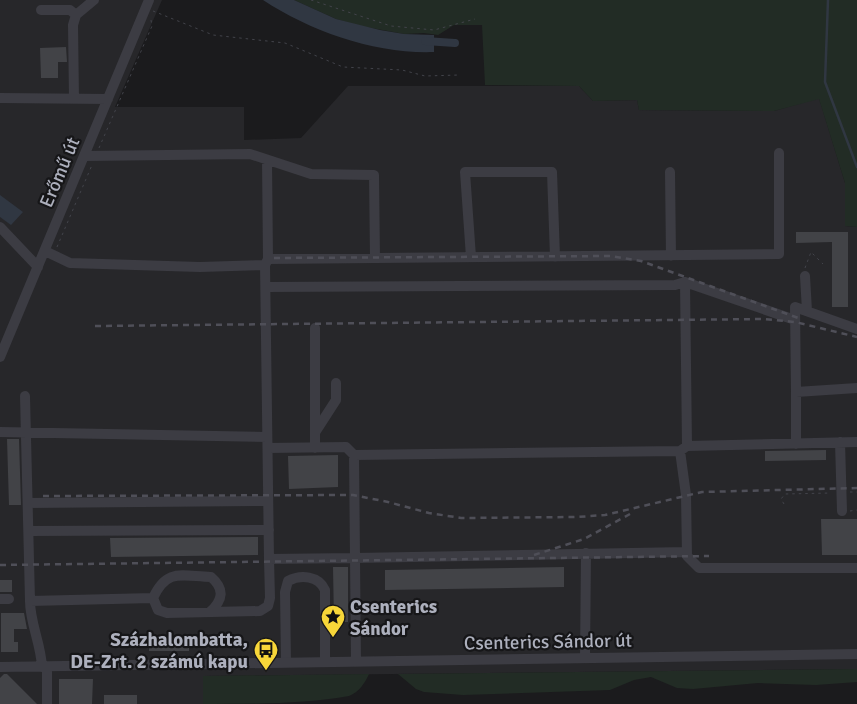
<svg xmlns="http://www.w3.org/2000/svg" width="857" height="704" viewBox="0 0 857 704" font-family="Signika,sans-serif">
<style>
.built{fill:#27272a}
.green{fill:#222c25}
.water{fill:#303742}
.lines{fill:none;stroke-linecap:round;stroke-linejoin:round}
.stream{stroke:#303742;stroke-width:2.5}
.canal{stroke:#303742;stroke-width:8}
.building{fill:#424347}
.path{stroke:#42434a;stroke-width:1;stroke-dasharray:2.5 4;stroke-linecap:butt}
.minor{stroke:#3c3c43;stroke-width:10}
.rail{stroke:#4f4f58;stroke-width:2.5;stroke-dasharray:6 5;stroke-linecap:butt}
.labels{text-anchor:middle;stroke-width:4.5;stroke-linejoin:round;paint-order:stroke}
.street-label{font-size:19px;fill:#adb0bd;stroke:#161618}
.poi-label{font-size:19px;font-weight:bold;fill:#adb0bd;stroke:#161618;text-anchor:start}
</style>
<rect width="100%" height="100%" fill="#1b1b1d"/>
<!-- built -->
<path class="built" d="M0 0H162L115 107H244V140L301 138 348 86H579L593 101 637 100 639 110 774 111 819 98 845 183V226L857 227V669L203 676V704H0Z"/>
<!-- green -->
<path class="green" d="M294 0H857V227L845 226V183L819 99 774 111 639 110 637 100 593 101 579 86 485 85 482 25H454L438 35 424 33 404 34 361 26 336 19Z
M857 669V682L816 685 758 683 693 689 677 688 651 677 634 680 610 690 463 695 424 692 416 689 398 674Z
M369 674C365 683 359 692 349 696 307 704 248 704 203 704V676Z"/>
<!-- water -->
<path class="water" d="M263 0H294L336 19 380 30 404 34 434 35V52C375 54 312 32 263 0Z
M0 195 23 212 11 225 0 217Z"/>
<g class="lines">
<!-- stream -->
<path class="stream" d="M828 0 825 82 857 167"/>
<!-- canal -->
<path class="canal" d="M425 41 455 43"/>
</g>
<!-- building -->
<path class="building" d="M66 47 67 62H58V78H41L40 48Z
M796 232H848V307H832V242L796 243Z
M7 439H19L21 505H9Z
M826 450V460L765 461V451Z
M338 455V487L289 489 288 456Z
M821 519H857V555H822Z
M258 537V555L111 557 110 538Z
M333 567H348V622H334Z
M564 567V587L385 590V570Z
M0 580H12V592H0Z
M1 613H24L27 629H14V642H18V652H1Z
M149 640H189V651H149Z
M4 674H7L37 704H0V678Z
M59 679H93L92 704H59Z
M104 695H137V704H104Z"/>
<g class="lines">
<!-- path -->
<path class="path" d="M311 0 391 26 434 30 475 19
M153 11 213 35 285 43 343 67 402 70 425 76 459 75
M99 148 152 26 151 20
M57 247 92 165
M805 268 811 252 823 264
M850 492H857
M784 504 781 499 785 494 831 493
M850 511 857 510"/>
<!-- minor -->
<path class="minor" d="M41 10H70L76 15
M0 98 108 99
M74 99 73 25 76 15 94 0
M85 156 250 154 311 174 374 175 375 258
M267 161 268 259 779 254V153
M670 172 671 256
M0 227 38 267
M45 251 70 263 200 267 265 265
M471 257 465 172H552L555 257
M805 276 807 311
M685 282 795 320
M266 287 675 285 685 282 687 446
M315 328V448
M0 357 149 0
M796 392 795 307 857 329
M25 396 30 601 153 598 158 610 167 613 260 611 268 606 270 598 269 559
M316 431 336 400V383
M0 432 267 437
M840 442 842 511
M796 444V392L857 388
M268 448 346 447 354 455 355 558 269 559 265 265 268 259
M680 451 686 495 687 556 699 568H857
M354 455 680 451 687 446 857 442
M28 503 268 501
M29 531 269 530
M153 598C167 568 181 576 211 577 225 589 223 600 210 612
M0 599H9
M30 601C30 623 41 644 42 667
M585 658 586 553
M356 662 355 558 687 552
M286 663 285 592 288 581C301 574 319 576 325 590V662
M0 667 857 654
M47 667V704"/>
<!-- rail -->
<path class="rail" d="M274 258 611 256 641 261 801 319
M95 326 764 319 795 322 857 337
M43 496 353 495 388 502 429 513 461 518 577 517 605 515 702 492 857 488
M534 555 584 539 630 514
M0 565 709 556"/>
</g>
<!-- icons -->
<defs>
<symbol id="sight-pin" viewBox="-11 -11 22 30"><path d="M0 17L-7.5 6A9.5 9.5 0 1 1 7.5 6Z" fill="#f7d639" stroke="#161618"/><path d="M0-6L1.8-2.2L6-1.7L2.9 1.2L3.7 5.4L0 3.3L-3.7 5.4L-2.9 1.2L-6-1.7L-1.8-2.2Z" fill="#111"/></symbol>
<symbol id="bus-pin" viewBox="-11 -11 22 30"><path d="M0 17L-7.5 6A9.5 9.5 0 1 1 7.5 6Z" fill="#f7d639" stroke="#161618"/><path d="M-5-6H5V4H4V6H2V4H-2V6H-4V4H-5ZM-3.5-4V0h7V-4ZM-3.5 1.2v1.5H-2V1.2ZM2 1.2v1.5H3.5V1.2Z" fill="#111"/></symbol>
</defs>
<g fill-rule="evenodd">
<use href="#sight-pin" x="319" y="603" width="28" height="38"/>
<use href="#bus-pin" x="252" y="636" width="28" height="38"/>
</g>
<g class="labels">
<!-- street labels -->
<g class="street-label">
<text transform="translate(59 172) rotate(-67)" y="7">Erőmű út</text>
<text transform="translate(548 641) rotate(-1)" y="7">Csenterics Sándor út</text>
</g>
<!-- poi labels -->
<g class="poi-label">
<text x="350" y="613">Csenterics<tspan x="350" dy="22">Sándor</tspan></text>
<text x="248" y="646" text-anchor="end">Százhalombatta,<tspan x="248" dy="22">DE-Zrt. 2 számú kapu</tspan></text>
</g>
</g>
</svg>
